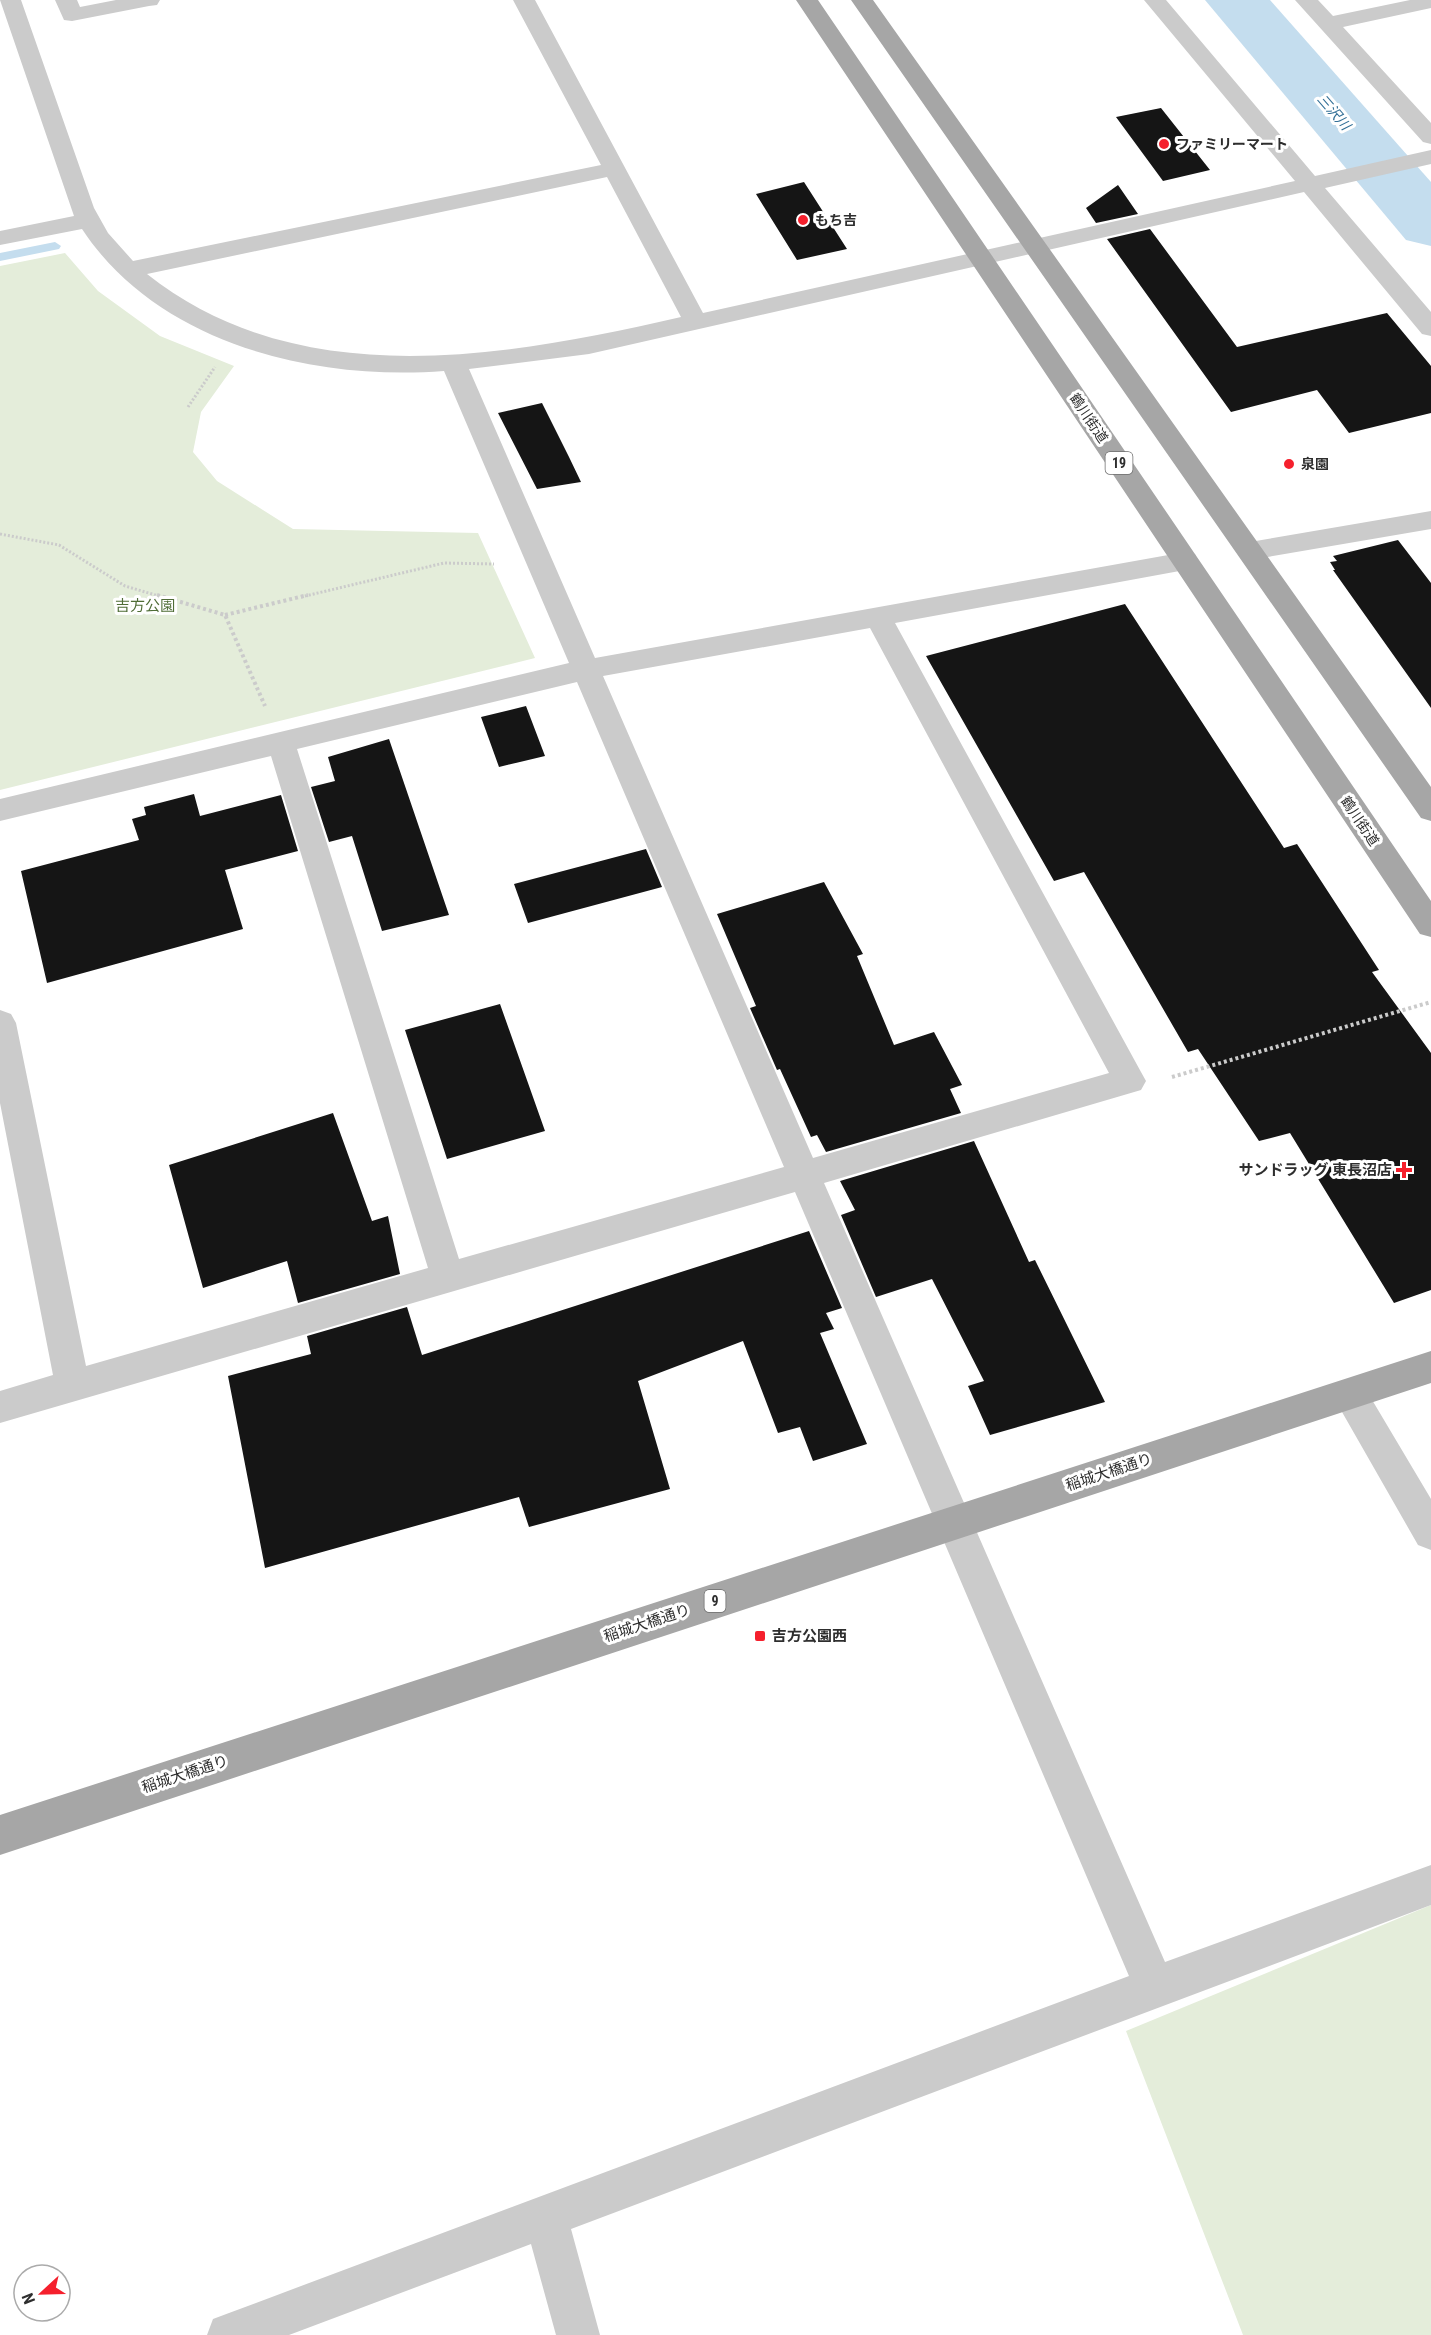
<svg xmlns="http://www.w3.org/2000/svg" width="1431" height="2335" viewBox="0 0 1431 2335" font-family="'Roboto Condensed','Noto Sans JP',sans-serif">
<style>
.green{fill:#e4edda}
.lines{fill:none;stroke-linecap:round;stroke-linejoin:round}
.stream{fill:#c4ddee;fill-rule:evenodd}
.river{fill:#c4ddee;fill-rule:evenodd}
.building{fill:#151515}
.path-far1{stroke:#cbcbcb;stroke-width:3;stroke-dasharray:2 2;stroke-linecap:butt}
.path{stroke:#cbcbcb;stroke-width:4;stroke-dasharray:3 3;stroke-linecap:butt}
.minor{fill:#cbcbcb;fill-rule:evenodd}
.major{fill:#a6a6a6;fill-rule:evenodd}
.poi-dot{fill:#f5202d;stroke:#fff;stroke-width:2}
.labels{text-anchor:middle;stroke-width:6;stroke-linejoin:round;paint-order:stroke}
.far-water-label{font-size:14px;font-style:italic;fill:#347097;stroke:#fff}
.far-poi-label{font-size:14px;font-weight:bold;fill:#2e2e2e;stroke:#fff;text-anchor:start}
.far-street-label{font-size:14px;fill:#2e2e2e;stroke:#fff}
.shield{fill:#fff;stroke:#6d6d6d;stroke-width:1.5}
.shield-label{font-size:14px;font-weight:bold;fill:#2e2e2e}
.park-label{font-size:15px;fill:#506d37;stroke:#fff}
.poi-label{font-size:15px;font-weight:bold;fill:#2e2e2e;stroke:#fff;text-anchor:end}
.street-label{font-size:15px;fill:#2e2e2e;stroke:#fff}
</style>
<rect width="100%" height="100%" fill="#fff"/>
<!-- green -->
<path class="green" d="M65 253 98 291 160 336 234 366 201 412 193 452 217 481 293 529 478 533 535 658 0 790V266Z
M1431 1905V2335H1243L1126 2031Z"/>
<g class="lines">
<!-- stream -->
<path class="stream" d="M55 242 61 246 59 249 0 261V253Z"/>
<!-- river -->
<path class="river" d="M1205 0H1270L1431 182V246L1406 240Z"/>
</g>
<!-- building -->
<path class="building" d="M1161 108 1210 170 1163 181 1116 117Z
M804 182 847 249 797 260 756 194Z
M1118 185 1138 214 1096 223 1086 208Z
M1150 229 1237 347 1387 313 1431 366V413L1349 433 1317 390 1231 412 1107 239Z
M542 403 569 457 581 482 537 489 498 413Z
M1398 540 1431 583V708L1333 570H1335L1330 562 1337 561 1333 556Z
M1125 604 1284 848 1297 844 1379 970 1372 972 1431 1053V1290L1394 1303 1290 1133 1259 1141 1198 1049 1188 1052 1084 872 1054 881 926 656Z
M526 706 545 756 499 767 481 717Z
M389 739 449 915 382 931 352 836 329 842 311 787 335 781 328 757Z
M194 794 200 816 281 795 298 851 225 870 243 929 47 983 21 871 139 840 132 819 146 815 144 807Z
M646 849 662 887 528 923 514 884Z
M824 882 863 954 857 956 894 1045 934 1032 962 1085 950 1089 961 1113 826 1152 817 1135 811 1137 780 1069 777 1070 750 1008 756 1006 717 914Z
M500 1004 545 1131 447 1159 405 1030Z
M333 1113 372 1221 388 1216 400 1274 298 1303 287 1261 203 1288 169 1165Z
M974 1141 1029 1262 1035 1260 1105 1402 990 1435 968 1386 984 1381 932 1279 876 1297 841 1215 855 1210 840 1181Z
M809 1231 842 1308 826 1313 834 1329 820 1333 867 1444 813 1461 800 1427 778 1433 743 1341 638 1381 670 1489 529 1527 519 1497 265 1568 228 1376 311 1354 307 1336 407 1307 422 1355Z"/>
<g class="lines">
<!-- path-far1 -->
<path class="path-far1" d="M188 407 215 367
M0 534 59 545 125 586 162 597
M301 597 444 563 494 564"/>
<!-- path -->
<path class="path" d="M157 595 225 615 265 706
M225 615 308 595
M1172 1077 1431 1002"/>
<!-- minor -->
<path class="minor" d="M0 0H21L94 208 108 233 133 261 601 165 513 0H535L703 313 1295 181 1144 0H1166L1315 176 1431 150V164L1325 188 1431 312V336L1422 334 1304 192 589 354 469 369 595 658 1185 552 1195 554 1198 561 1195 568 1185 570 895 623 1141 1072 1146 1081 1141 1090 824 1183 1165 1962 1431 1865V1905L571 2229 600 2335H556L531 2244 289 2335H207L213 2319 229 2313 1129 1976 795 1192 0 1423V1391L53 1375 0 1103V1010L11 1014 16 1023 86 1366 428 1268 271 756 0 821V799L569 663 444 371C313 381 158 344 82 229L0 245V231L74 216ZM607 177 681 317C506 357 299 395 147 274ZM870 628 1109 1073 813 1158 603 676ZM577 682 784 1167 459 1259 297 749Z
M55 0H77L80 7 116 0H160L157 5 149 6 72 21 64 20Z
M1295 0H1318L1333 16 1410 0H1431V8L1343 27 1431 123V144L1423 142Z
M1431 511V529L1250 560 1241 558 1237 551 1241 544 1250 542Z
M1350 1378 1362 1383 1431 1499V1550L1418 1545 1338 1405 1332 1394 1338 1383Z"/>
<!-- major -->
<path class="major" d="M796 0H818L1431 901V937L1420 934Z
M851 0H873L1431 787V821L1421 818Z
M1431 1351V1383L0 1855V1815Z"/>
</g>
<!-- markers -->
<g class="poi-dot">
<circle cx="1164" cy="144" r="6"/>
<circle cx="803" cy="220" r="6"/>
<circle cx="1289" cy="464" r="6"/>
<path d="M1401 1161h6v6h6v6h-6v6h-6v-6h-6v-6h6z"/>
<rect x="754" y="1630" width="12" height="12" rx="3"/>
</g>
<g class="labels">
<!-- far-water labels -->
<g class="far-water-label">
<text transform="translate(1334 112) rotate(49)" y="5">三沢川</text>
</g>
<!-- far-poi labels -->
<g class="far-poi-label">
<text x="1176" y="149">ファミリーマート</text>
<text x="815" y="225">もち吉</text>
<text x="1301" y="469">泉園</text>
</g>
<!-- far-street labels -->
<g class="far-street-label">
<text transform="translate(1089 418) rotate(56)" y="5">鶴川街道</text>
<text transform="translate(1360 821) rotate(56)" y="5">鶴川街道</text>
</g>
<!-- shield labels -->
<g class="shield">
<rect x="1105.5" y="452" width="27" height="22" rx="4.5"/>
<rect x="704.5" y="1590" width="21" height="22" rx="4.5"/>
</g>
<g class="shield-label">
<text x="1119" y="468">19</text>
<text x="715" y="1606">9</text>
</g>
<!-- park labels -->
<g class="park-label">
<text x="145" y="611">吉方公園</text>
</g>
<!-- poi labels -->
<g class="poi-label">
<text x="1392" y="1175">サンドラッグ 東長沼店</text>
<text x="772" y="1641" text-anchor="start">吉方公園西</text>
</g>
<!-- street labels -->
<g class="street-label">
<text transform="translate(1109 1472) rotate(-18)" y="5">稲城大橋通り</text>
<text transform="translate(647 1623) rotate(-18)" y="5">稲城大橋通り</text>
<text transform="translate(185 1774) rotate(-18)" y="5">稲城大橋通り</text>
</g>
</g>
<!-- north arrow -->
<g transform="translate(42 2293) rotate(248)"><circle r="28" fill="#ffffff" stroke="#ababab" stroke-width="1.5"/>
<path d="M0-4.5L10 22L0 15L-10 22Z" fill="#f5202d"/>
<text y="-9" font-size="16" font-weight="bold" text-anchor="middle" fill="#2e2e2e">N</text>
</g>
</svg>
